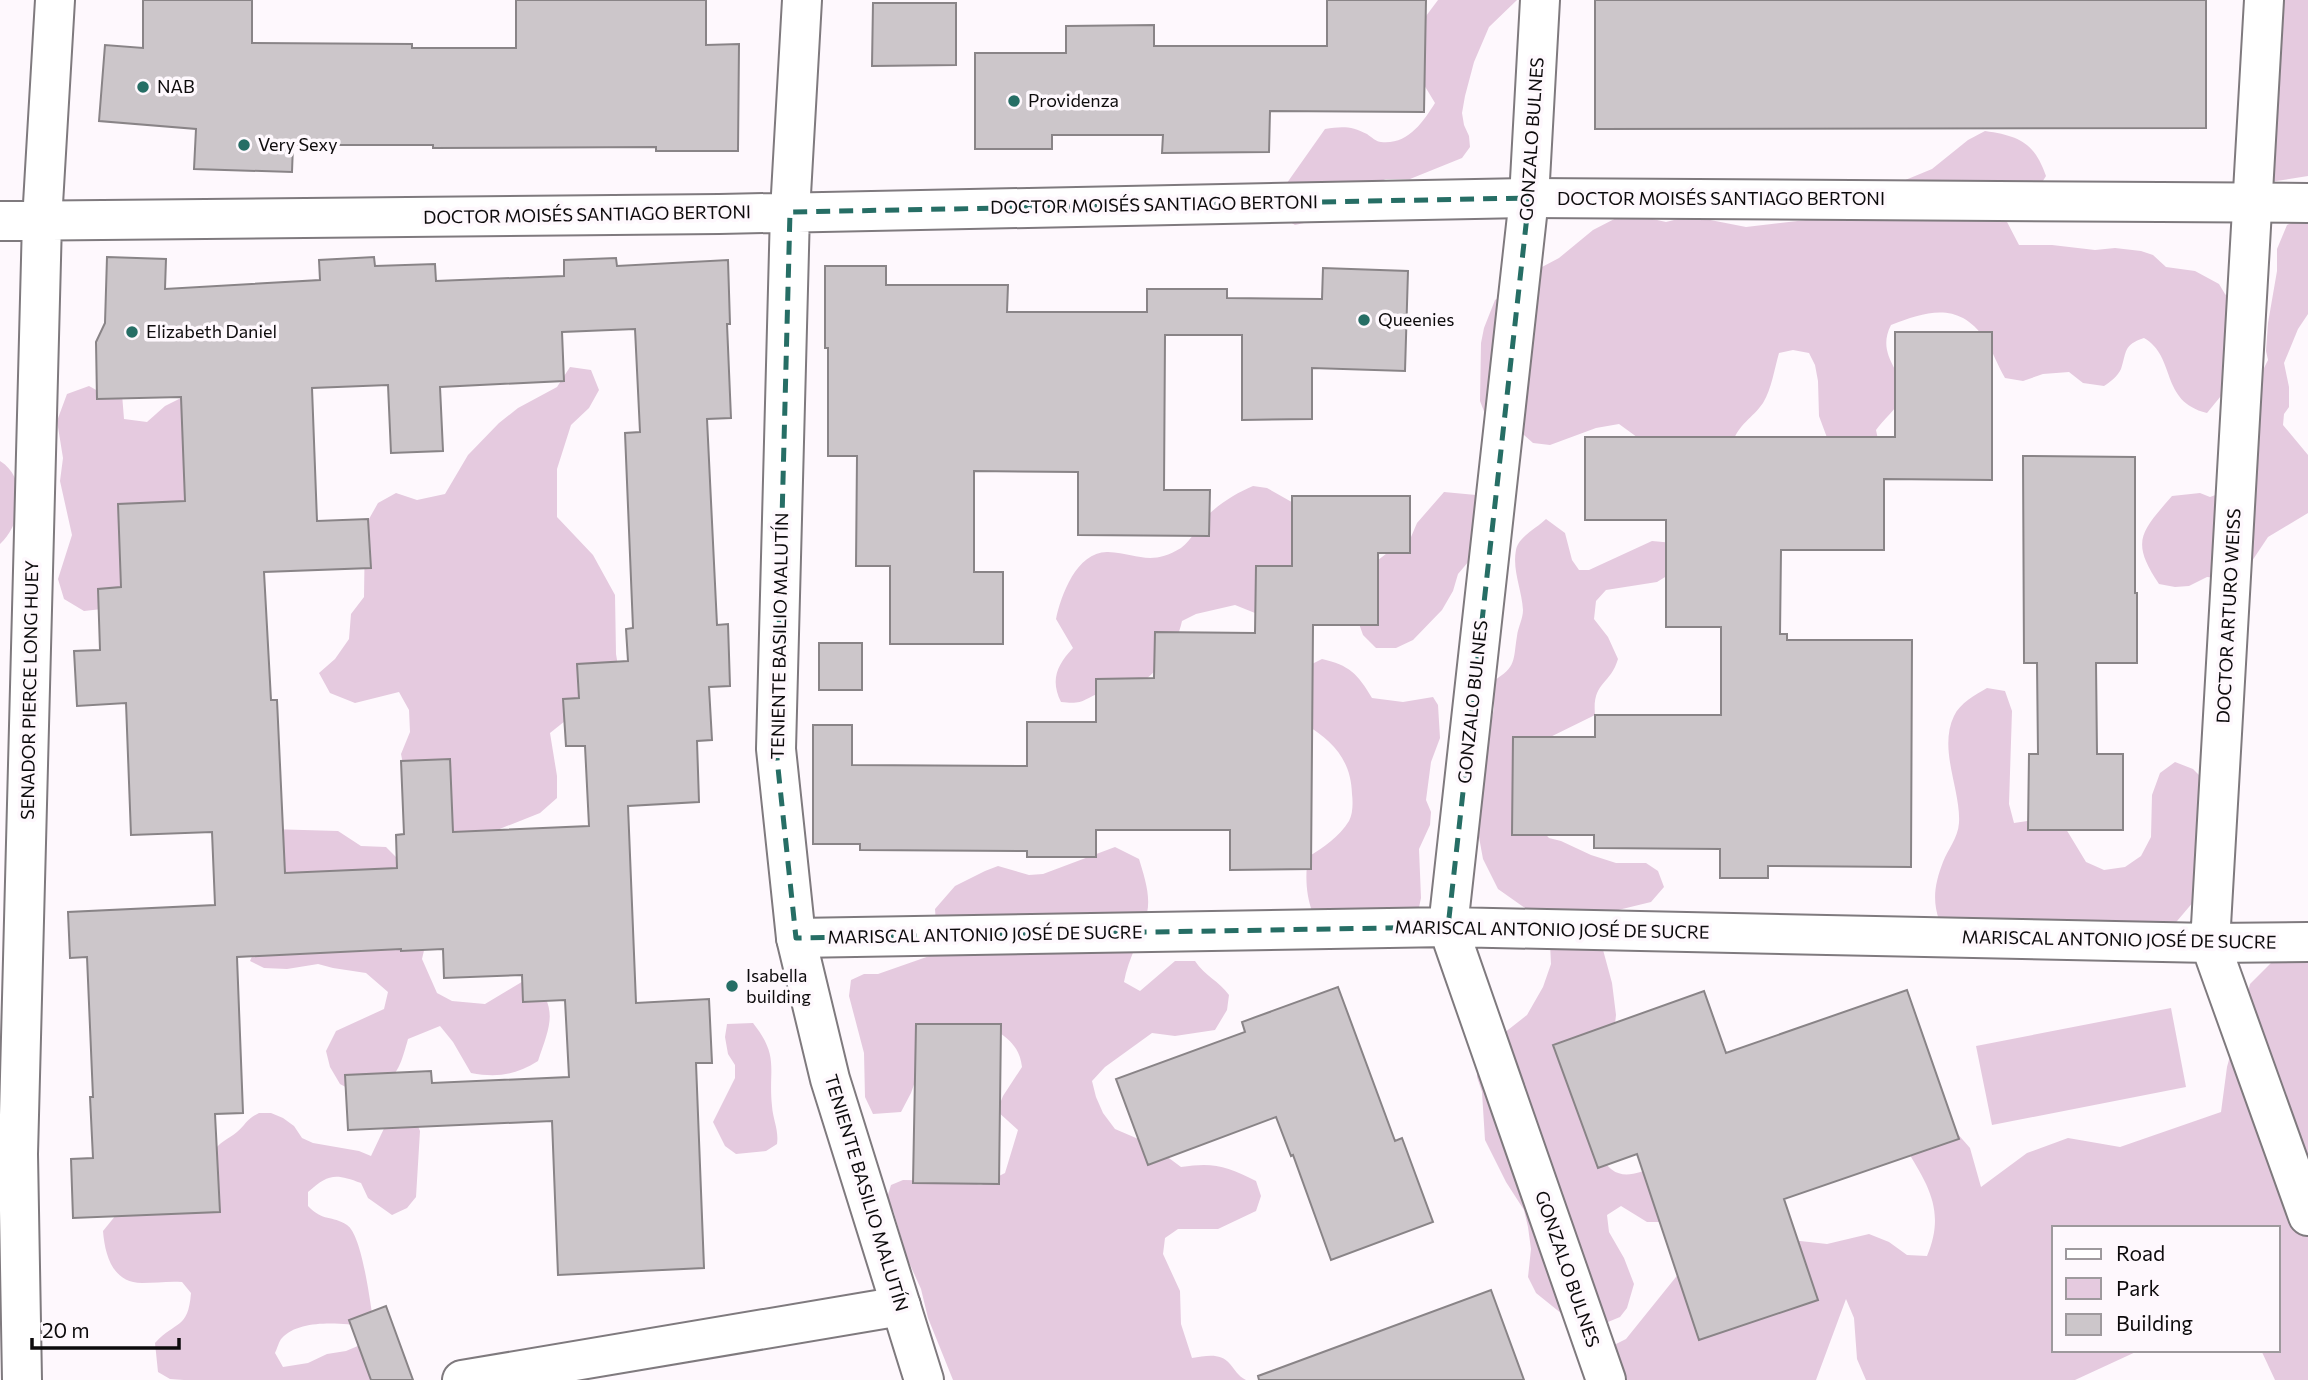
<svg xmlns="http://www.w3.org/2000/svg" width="2308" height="1380" viewBox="0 0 2308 1380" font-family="Commissioner,sans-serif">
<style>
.green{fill:#e5cadf}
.building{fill:#ccc6ca;stroke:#898487;stroke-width:2;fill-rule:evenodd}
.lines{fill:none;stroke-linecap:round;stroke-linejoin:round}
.minor-casing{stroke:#7f7a7e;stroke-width:42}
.tertiary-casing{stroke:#7f7a7e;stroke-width:42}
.minor{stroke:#fff;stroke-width:38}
.tertiary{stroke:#fff;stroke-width:38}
.marked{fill:none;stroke:#266e65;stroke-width:5;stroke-dasharray:14 9;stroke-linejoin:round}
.poi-dot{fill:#266e65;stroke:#fef8fd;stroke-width:2.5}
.labels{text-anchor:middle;stroke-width:7;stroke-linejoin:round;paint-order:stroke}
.poi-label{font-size:18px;fill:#0d0b0c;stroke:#fef8fd;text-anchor:start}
.street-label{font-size:18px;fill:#0d0b0c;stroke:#fef8fd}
</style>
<rect width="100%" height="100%" fill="#fef8fd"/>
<!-- green -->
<path class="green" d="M1438 0H1517L1489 27 1474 62 1465 96 1462 113 1464 125 1469 136 1470 147 1462 158 1410 179H1386L1347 193 1331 217 1295 225 1280 216 1282 190 1325 129C1342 126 1352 126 1367 134 1371 137 1377 142 1381 142 1408 145 1423 122 1435 103L1412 65 1420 24Z
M2253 0H2308V176L2270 182Z
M1985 131C2019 136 2034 142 2046 176L2041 184 2006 220 2019 245H2052L2095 250 2115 248 2141 251 2153 255 2166 267 2195 271 2219 284 2225 294 2253 325 2225 391 2207 413C2159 401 2177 357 2144 338 2123 345 2127 351 2121 369 2118 376 2110 382 2104 386L2083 383 2069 372 2043 374 2023 381 2005 378C1997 365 1993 351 1985 339 1959 301 1927 311 1891 325 1874 358 1909 374 1901 399 1897 408 1883 420 1876 430L1881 454 1829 443 1819 416 1818 381 1815 365 1809 353 1793 350 1779 353C1774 370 1772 388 1763 403 1752 419 1739 423 1732 444L1641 440 1619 424 1596 428 1550 445 1533 443 1524 435 1490 427 1480 401 1481 343 1484 328 1495 300 1542 267 1559 258 1593 230 1626 213 1666 222 1690 216 1746 227 1832 217 1886 188 1932 169 1968 140Z
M2308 215V314L2298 329 2284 363 2289 387V407L2284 414 2283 425 2308 455V513L2268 537 2252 561 2239 574 2219 578 2207 577 2189 586 2175 587 2159 584C2130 541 2141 532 2172 496L2200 493 2210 497 2229 490 2259 378 2268 360 2266 351 2268 323 2277 271V249L2287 225Z
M570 367 591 370 599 390 589 408 571 425 557 469V517L593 555 615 595 616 654 620 677 550 733 557 776V798L540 813 497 830 452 845 406 779 401 754 410 732 409 710 399 692 355 703 330 693 319 673 335 659 349 639 351 614 364 597 365 526 378 503 396 493 417 500 445 494 468 455 499 423 518 408 557 387Z
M89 386 98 391 122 394 124 419 147 422 165 406 197 390 241 424 111 608 84 611 64 599 58 579 72 535 60 481 63 458 57 421 67 394Z
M0 461C28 478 23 523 0 544Z
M1253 486 1267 488 1297 505 1315 544 1260 615 1235 605 1196 614 1182 621C1177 645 1158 675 1135 686 1126 691 1113 688 1103 692 1082 699 1085 705 1061 702 1050 680 1057 665 1073 648L1056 619C1061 595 1077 551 1108 552 1137 553 1150 567 1181 548 1192 540 1196 528 1204 519 1217 505 1236 493 1253 486Z
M1444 492 1476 495 1480 514 1469 561 1458 574 1453 591 1442 610 1413 640 1396 648H1376L1363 635 1357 618 1373 564 1391 550 1408 544 1417 523Z
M1546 519 1565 533 1572 560 1579 570H1589L1652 541 1674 543 1691 561 1657 582 1606 590 1596 601 1594 619 1608 637 1618 659C1610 686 1592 681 1595 715L1536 744 1533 821 1549 838 1561 841 1591 855 1616 863H1646L1658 871 1664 887 1651 902 1614 911 1604 919 1599 935 1612 983 1616 1015 1600 1154C1613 1181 1631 1177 1656 1166L1663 1222H1647L1621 1206 1607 1215 1609 1232 1624 1258 1634 1284 1627 1308 1620 1317 1608 1322H1572L1536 1293 1528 1277 1531 1249 1528 1227 1524 1210 1506 1182 1485 1140 1482 1092 1477 1077V1060L1499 1037 1527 1015 1543 987 1551 964 1550 943 1529 911 1498 889 1483 859 1472 799 1494 709 1493 681C1517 667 1513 660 1517 636 1518 627 1523 619 1523 610 1522 590 1512 570 1516 550 1518 537 1537 528 1546 519Z
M1322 659C1349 665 1358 674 1372 698L1403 702 1433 697 1438 705 1440 738 1431 762 1426 800 1431 812 1430 825 1419 849 1421 898 1418 912 1313 914C1306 895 1305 878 1308 857 1324 847 1339 837 1349 821 1353 814 1353 802 1352 794 1351 760 1333 741 1305 724L1304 668Z
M1987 688 2005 691 2012 711 2009 804 2014 823 2048 818 2066 829 2086 862 2104 870 2125 867 2141 856 2151 837 2152 795 2160 773 2175 762 2193 769 2207 783 2206 887 2166 934 1939 920C1932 899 1935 883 1943 862 1948 849 1958 838 1959 823 1961 790 1938 749 1954 716 1960 703 1975 695 1987 688Z
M269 829 338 831 361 846 386 847 400 861 426 942 422 959 437 993 452 1001 485 1004 530 977C560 1008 550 1025 538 1061 516 1075 497 1078 471 1073L453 1042 440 1026 408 1039C396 1082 395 1078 353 1091L340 1084 330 1067 326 1051 336 1031 384 1009 388 992 366 973 333 968 318 964 287 969 264 968 250 961 283 887Z
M1115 847 1139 859C1144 876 1151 895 1147 913 1142 937 1128 958 1124 982L1140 991 1175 961H1195C1205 976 1219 981 1229 995L1227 1010 1215 1030 1175 1036 1152 1033 1105 1067 1092 1081 1096 1097 1103 1113 1115 1129 1150 1144 1181 1167C1213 1162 1227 1166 1256 1181L1261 1196 1256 1211 1218 1229H1178L1165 1238 1163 1254 1180 1291 1181 1324 1192 1358C1206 1356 1220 1352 1230 1364 1236 1371 1237 1375 1246 1380H953L928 1318 921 1289 907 1258 894 1213 887 1198 891 1185 903 1180 963 1181 981 1185 1005 1173 1018 1130 997 1111 1003 1096 1022 1067C1020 1050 1012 1041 997 1031L923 1041 915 1061 917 1076 911 1093 901 1112 873 1114 865 1097 864 1053 849 996 851 980 864 974H878L938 953 935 909 955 886 985 871 998 866 1029 875 1043 874Z
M2308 930V1380H2275L2261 1350H2278V1228H2054V1350H2140L2075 1380H1866L1857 1359 1854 1318 1846 1299 1816 1380H1595L1604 1350 1626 1339 1713 1231 1827 1244 1869 1234 1889 1242 1907 1255 1927 1256C1946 1211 1928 1185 1905 1147L1956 1132 1970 1148 1981 1187 2027 1153 2068 1138 2120 1147 2221 1112 2227 1067 2250 984 2273 961Z
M2171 1008 2186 1087 1992 1125 1976 1046Z
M753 1023C780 1057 768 1068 772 1106 773 1120 779 1130 777 1144L766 1151 736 1154 725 1146 713 1122 735 1078V1065L728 1054 725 1037 727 1024Z
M259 1113H271L283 1118 294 1126 302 1138 313 1143 359 1151 371 1156 388 1120 413 1114 420 1131 416 1197 407 1208 392 1215 368 1198 361 1183C335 1173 328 1174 308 1192V1206C323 1222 332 1215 347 1225 361 1234 369 1294 372 1313L363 1326C341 1323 299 1319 282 1338 279 1341 277 1349 275 1353L283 1367 308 1363 327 1354 346 1351 372 1340 394 1380H184L170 1379 158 1372 155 1343C176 1320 188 1330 191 1293L182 1282C168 1281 156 1283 142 1283 113 1283 105 1256 103 1231L116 1215 214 1150C223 1140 227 1140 237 1132 246 1125 245 1120 259 1113Z"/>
<!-- building -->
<path class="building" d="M143 0H252V43L412 44V48H516V0H706V45L739 44 738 151H656V147L433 148V145H293L292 172 194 169 196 129 99 121 105 45 143 48Z
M1327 0H1426L1424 112 1270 111 1269 152 1162 153 1163 135H1052V149H975V53H1066V26L1154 25V46H1327Z
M1595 0H2206V128L1595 129Z
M873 3H956V65L872 66Z
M107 257 166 259 165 289 320 280 319 260 374 257 375 266 435 264 436 281 564 276V260L616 258 617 266 728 260 730 324H727L731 418 707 419 717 625 728 624 730 686 709 687 712 740 697 741 699 802 628 806 636 1003 709 999 712 1063H696L704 1268 558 1275 552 1121 348 1130 345 1075 431 1071 432 1083 569 1077 565 1000 523 1002 522 975 444 978 443 949 401 951V949L237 957 243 1113 215 1114 220 1212 73 1218 71 1159 93 1158 90 1097H93L87 957 70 958 68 912 215 905 212 832 131 835 126 703 77 706 74 651 100 650 98 589 121 587 118 504 185 501 181 397 97 399 96 342 105 323ZM635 329 640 432 625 433 633 628 626 629 628 661 577 664 579 698 563 699 566 746H585L589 826 453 832 450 759 401 761 404 834 396 835 397 868 285 873 277 700H271L264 572 371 568 368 519 317 521 312 388 388 385 391 453 443 451 440 387 564 381 562 332Z
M825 266H886V285H1008L1007 312H1147V289H1227V298L1322 299 1323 268 1408 271 1405 371 1312 368V419L1242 420V335H1165L1164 490H1210L1209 536 1078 535V472L974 471V572H1003V644H890V566H856L857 456H828V348H825Z
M1895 332H1992V480L1884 479V550H1781L1780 634H1787V640H1912L1911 867 1768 866V878H1720V849L1594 848V835H1512L1513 737H1595V715H1721V627H1666V520H1585V437H1895Z
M2023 456 2135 457V593H2137V663H2096L2097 754H2123V830H2028L2029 754H2038L2037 663H2024Z
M1292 496H1410V553H1378V625H1313L1311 869 1230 870V830H1096V857H1027V851L860 850V844H813V725H852V765L1027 766V722H1096V679L1154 678 1155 632 1255 633 1256 566H1292Z
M819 643H862V690H819Z
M1338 987 1395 1141 1402 1138 1433 1222 1331 1260 1293 1155 1291 1156 1276 1117 1148 1165 1116 1079 1245 1032 1242 1022Z
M1907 990 1959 1139 1784 1199 1818 1300 1699 1340 1637 1154 1598 1168 1553 1045 1704 991 1726 1053Z
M916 1024H1001L999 1184 913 1183Z
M1491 1290 1524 1380H1259L1258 1376Z
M386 1306 413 1380H371L349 1320Z"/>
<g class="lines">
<defs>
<path id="minor" d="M1540 0 1529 198 1448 927 1606 1380
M2264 0 2210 943 2308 1216
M796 938 1448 927 2210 943 2308 942
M462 1380 901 1306"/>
<path id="tertiary" d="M802 0 790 212 776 749 796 938 830 1079 924 1380
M0 221 719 214 1529 198 2308 203
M22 1380 18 1154 42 221 55 0"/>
</defs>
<!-- minor casing -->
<use href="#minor" class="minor-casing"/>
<!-- tertiary casing -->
<use href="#tertiary" class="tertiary-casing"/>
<!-- minor -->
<use href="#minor" class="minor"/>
<!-- tertiary -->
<use href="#tertiary" class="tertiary"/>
</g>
<!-- marked area -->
<path class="marked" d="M1529 198 1448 927 796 938 776 749 790 212Z"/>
<!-- markers -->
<g class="poi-dot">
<circle cx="143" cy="87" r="7"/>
<circle cx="1014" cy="101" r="7"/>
<circle cx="244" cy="145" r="7"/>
<circle cx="1364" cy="320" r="7"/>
<circle cx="132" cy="332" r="7"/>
<circle cx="732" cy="986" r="7"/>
</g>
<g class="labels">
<!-- poi labels -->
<g class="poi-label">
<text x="157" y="93">NAB</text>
<text x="1028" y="107">Providenza</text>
<text x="258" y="151">Very Sexy</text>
<text x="1378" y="326">Queenies</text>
<text x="146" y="338">Elizabeth Daniel</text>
<text x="746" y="982">Isabella<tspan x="746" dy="21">building</tspan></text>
</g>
<!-- street labels -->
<g class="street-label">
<text transform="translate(1532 139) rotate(-86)" y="6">GONZALO BULNES</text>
<text x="1721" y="205">DOCTOR MOISÉS SANTIAGO BERTONI</text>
<text transform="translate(1154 205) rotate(-1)" y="6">DOCTOR MOISÉS SANTIAGO BERTONI</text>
<text transform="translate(587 215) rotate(-1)" y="6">DOCTOR MOISÉS SANTIAGO BERTONI</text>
<text transform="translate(2229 616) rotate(-87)" y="6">DOCTOR ARTURO WEISS</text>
<text transform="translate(780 636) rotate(-89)" y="6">TENIENTE BASILIO MALUTÍN</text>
<text transform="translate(30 690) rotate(-89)" y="6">SENADOR PIERCE LONG HUEY</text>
<text transform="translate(1473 702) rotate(-84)" y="6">GONZALO BULNES</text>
<text transform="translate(1552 930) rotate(1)" y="6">MARISCAL ANTONIO JOSÉ DE SUCRE</text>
<text transform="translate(985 935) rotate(-1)" y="6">MARISCAL ANTONIO JOSÉ DE SUCRE</text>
<text transform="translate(2119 940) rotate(1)" y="6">MARISCAL ANTONIO JOSÉ DE SUCRE</text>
<text transform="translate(866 1193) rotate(73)" y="6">TENIENTE BASILIO MALUTÍN</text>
<text transform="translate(1567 1269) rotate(71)" y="6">GONZALO BULNES</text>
</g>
</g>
<!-- legend -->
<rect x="2052" y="1226" width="228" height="126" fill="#fef8fd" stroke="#9e999d" stroke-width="2"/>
<rect x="2066" y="1249" width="35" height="10" fill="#ffffff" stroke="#9e999d" stroke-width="2"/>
<text x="2116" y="1261" font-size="21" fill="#0d0b0c">Road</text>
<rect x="2066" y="1278" width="35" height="21" fill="#e5cadf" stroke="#9e999d" stroke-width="2"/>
<text x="2116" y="1296" font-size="21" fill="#0d0b0c">Park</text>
<rect x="2066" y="1314" width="35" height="21" fill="#ccc6ca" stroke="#9e999d" stroke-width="2"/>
<text x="2116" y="1331" font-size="21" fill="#0d0b0c">Building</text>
<!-- scale -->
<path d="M32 1338v10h147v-10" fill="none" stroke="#0d0b0c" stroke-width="3.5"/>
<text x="42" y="1338" font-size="21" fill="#0d0b0c" stroke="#fef8fd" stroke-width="5" paint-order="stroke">20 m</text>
</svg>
